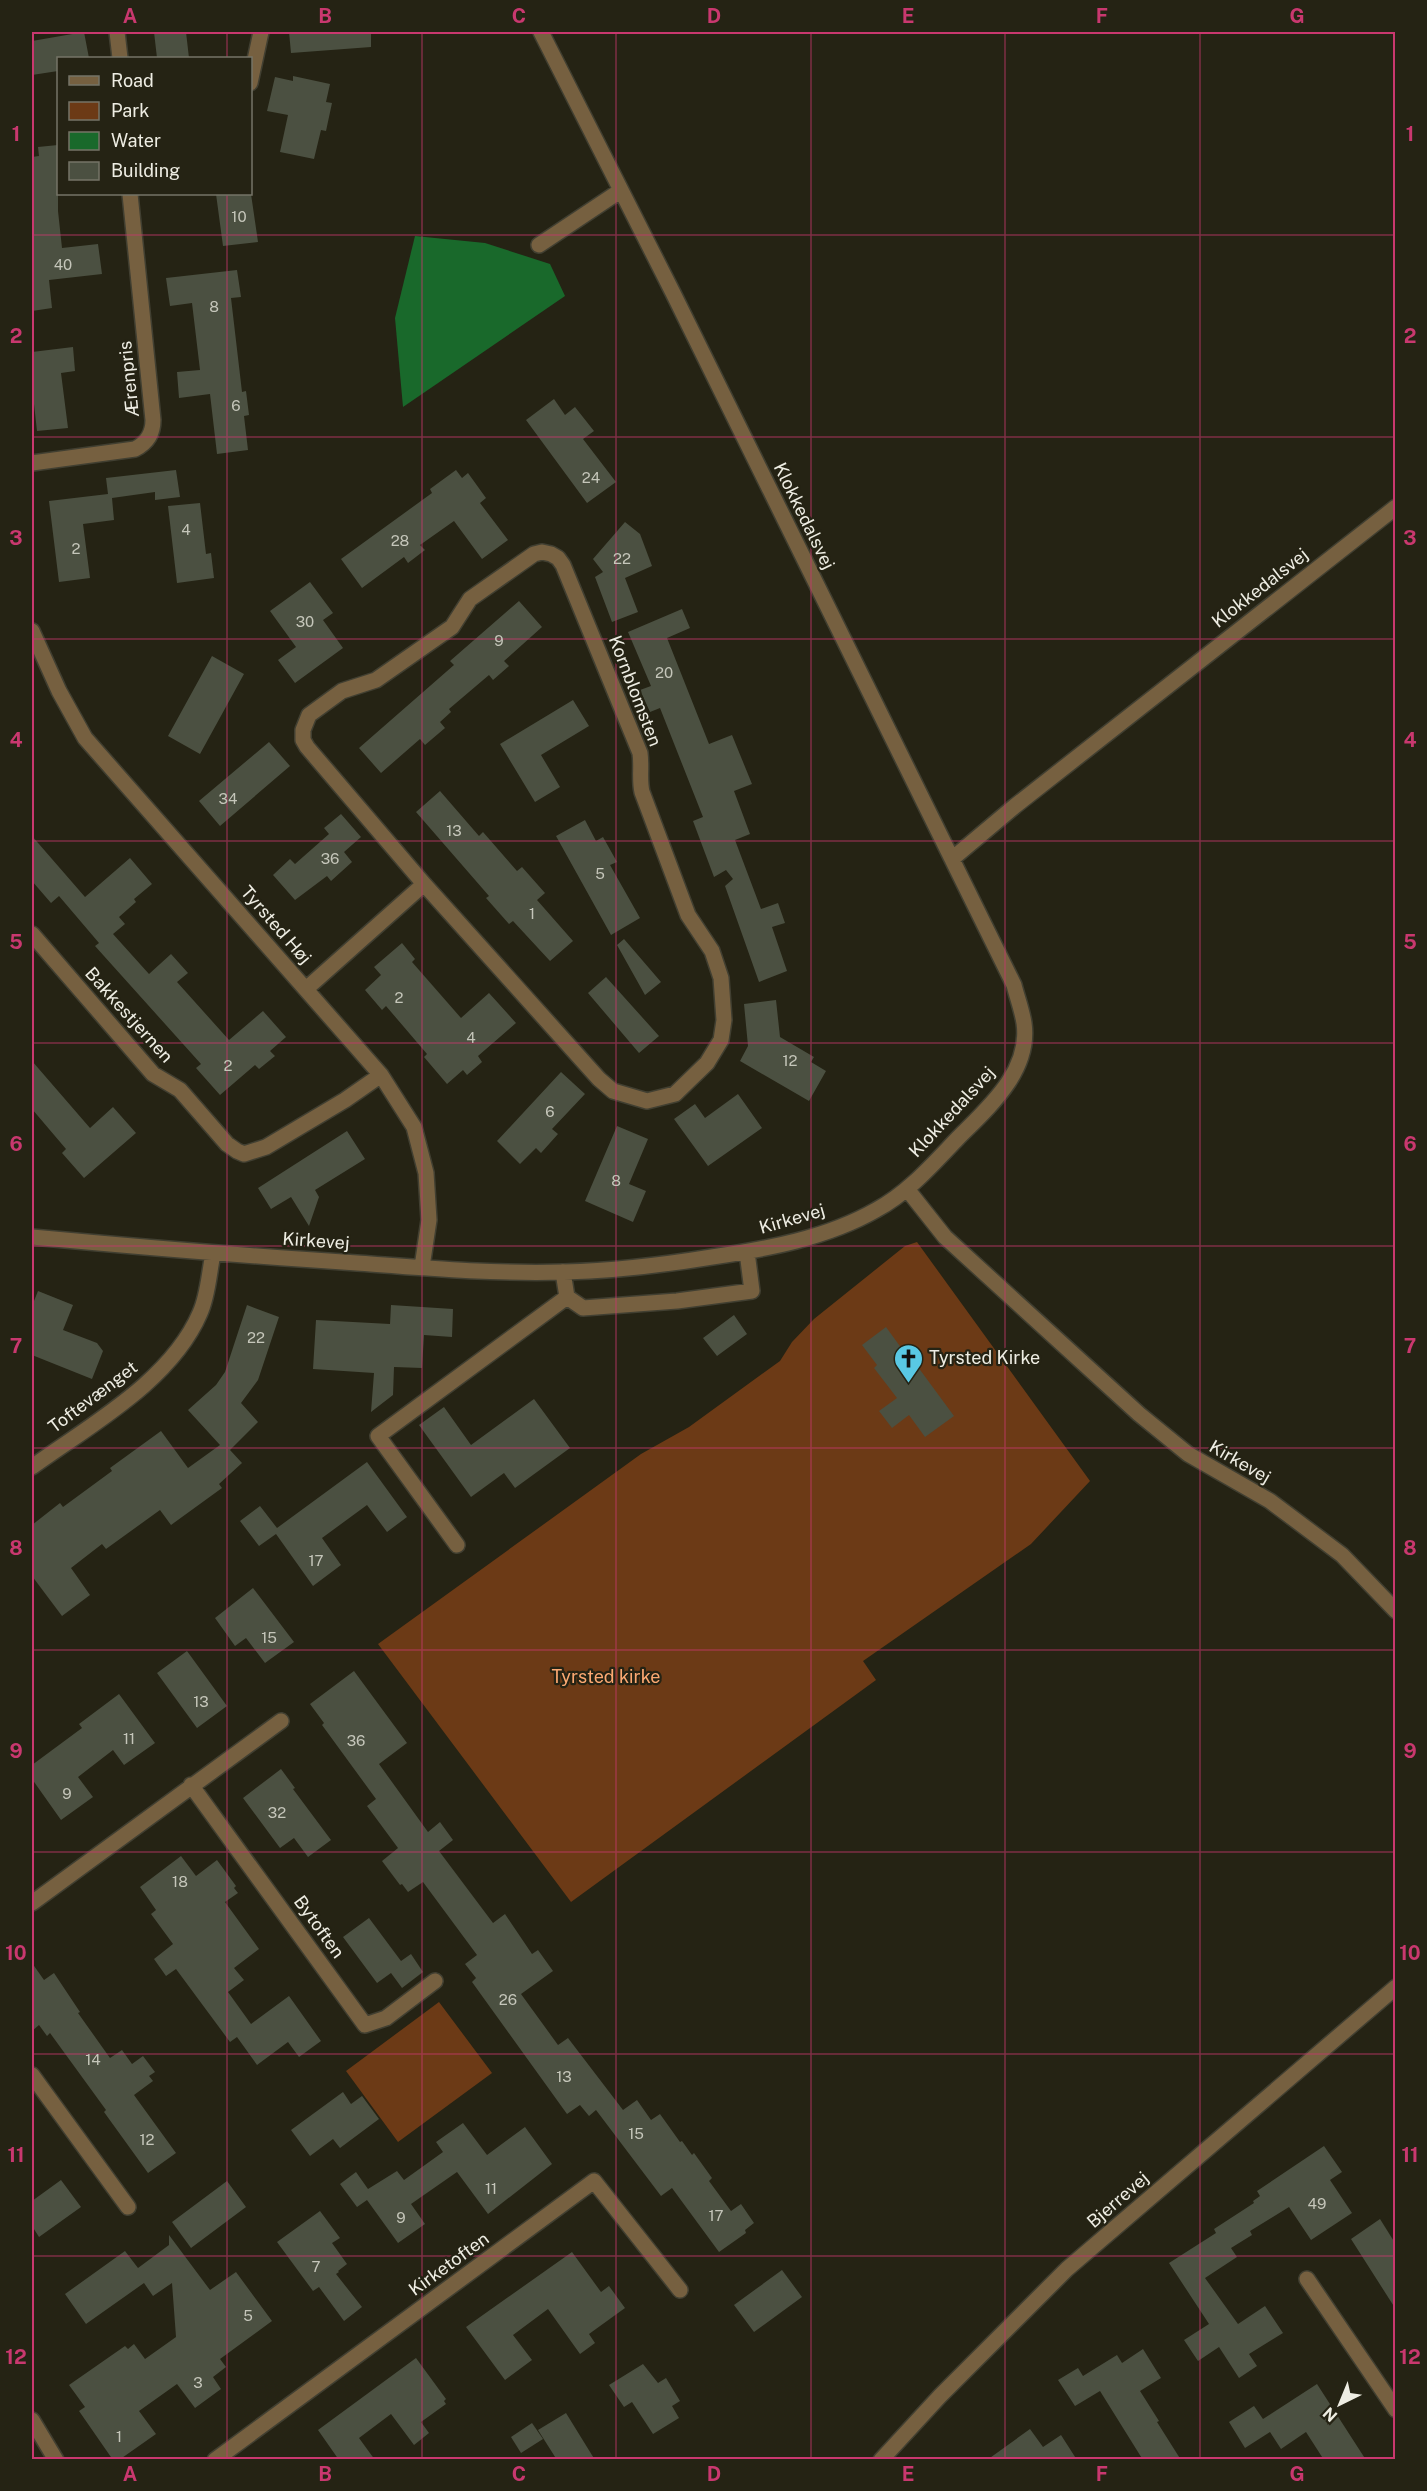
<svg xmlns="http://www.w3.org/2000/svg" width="1427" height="2491" viewBox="0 0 1427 2491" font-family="'Public Sans',sans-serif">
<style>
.green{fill:#6c3a16}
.water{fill:#19692b}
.building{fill:#4b5041}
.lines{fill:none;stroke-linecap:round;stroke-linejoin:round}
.minor-casing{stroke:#413f31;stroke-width:18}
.minor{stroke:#766040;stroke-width:15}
.grid{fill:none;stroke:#c9386f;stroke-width:1.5;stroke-opacity:0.55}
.labels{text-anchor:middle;stroke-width:4.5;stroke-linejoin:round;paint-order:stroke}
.number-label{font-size:15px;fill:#c5c6ba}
.street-label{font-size:18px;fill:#eeede3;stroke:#252314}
.poi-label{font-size:18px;fill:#eeede3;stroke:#252314;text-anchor:start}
.park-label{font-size:18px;fill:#fca972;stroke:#252314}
.neatline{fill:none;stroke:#c9386f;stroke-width:2}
.grid-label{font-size:20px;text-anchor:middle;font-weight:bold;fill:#c9386f}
</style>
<rect width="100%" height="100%" fill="#252314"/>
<!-- green -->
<path class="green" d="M917 1242 1090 1481 1031 1544 863 1661 876 1680 571 1902 378 1644 641 1454 689 1427 780 1361 792 1342 814 1319 905 1246Z
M439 2002 492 2073 398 2142 346 2071Z"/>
<!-- water -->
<path class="water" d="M415 236 485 243 550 264 565 296 403 407 395 318Z"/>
<!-- building -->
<path class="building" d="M84 32 89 58H58V71L32 75V41Z
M154 32H186L189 58H157Z
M289 32H371V47L291 53Z
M293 76 330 84 326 102 332 103 326 131 321 130 314 159 280 152 288 115 267 111 275 77 293 81Z
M58 145V211L62 248 98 244 102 274 49 280 52 308 32 311V157L39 156 38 147Z
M216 194H251L258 242 223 246Z
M237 270 241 297 231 298 242 392 246 391 249 415 244 416 248 450 217 454 210 394 179 398 177 372 200 370 192 303 170 306 166 278Z
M73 347 75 371 61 373 68 428 37 431 32 386V352Z
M554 399 565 415 575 407 594 431 583 439 616 482 587 503 526 420Z
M176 470 180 497 155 500V492L112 498 114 520 83 524 90 578 59 582 49 501 108 494 106 478Z
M456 470 462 478 468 473 486 498 480 503 508 540 482 559 454 521 420 545 425 550 408 563 404 557 362 588 341 559 432 493 430 489Z
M200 503 206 554 211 553 214 578 177 583 168 506Z
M625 522 640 534 652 566 625 578 638 612 612 622 595 577 603 572 593 559Z
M310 582 333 613 323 620 343 648 295 683 278 660 296 647 270 611Z
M519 601 542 627 504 661 509 666 493 680 489 675 449 709 451 712 440 722 445 728 425 745 420 739 381 773 359 748 454 665 450 661Z
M682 609 690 628 667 638 709 744 732 735 752 784 734 791 750 834 735 840 761 909 778 903 785 923 772 927 787 971 759 982 725 886 733 879 726 870 714 877 693 821 703 817 660 708 650 712 640 690 651 686 628 632Z
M212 656 244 674 200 754 168 736Z
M573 700 589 726 541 755 560 787 535 802 500 744Z
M269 742 290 766 220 826 199 801Z
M440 791 479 836 483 832 517 871 522 867 545 893 537 900 573 941 550 961 513 921 509 924 486 898 489 896 416 812Z
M341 814 361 837 344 852 352 862 331 881 327 876 295 900 273 875 290 859 295 864 329 834 324 828Z
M585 820 596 841 603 837 617 862 610 865 640 918 611 935 556 836Z
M32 836 85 897 130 858 152 884 134 899 136 902 119 917 125 924 113 934 149 974 171 954 188 973 177 982 229 1040 263 1011 286 1037 270 1051 275 1056 259 1069 255 1065 220 1095 196 1068 201 1064 95 946 99 943 59 896 51 903 32 881Z
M624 939 661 982 645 995 617 945Z
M402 943 415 959 412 962 461 1018 489 993 516 1023 478 1056 482 1062 467 1075 463 1070 447 1084 424 1057 427 1054 386 1006 382 1010 365 990 381 975 374 967Z
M606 977 659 1036 639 1053 588 993Z
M776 1000 780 1037 814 1057 811 1062 826 1071 809 1101 740 1061 748 1046 744 1004Z
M32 1061 90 1128 113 1107 136 1133 84 1178 62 1153 66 1149 32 1109Z
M561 1072 585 1094 552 1129 558 1134 541 1153 536 1148 520 1164 497 1141Z
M738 1094 762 1128 708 1166 674 1119 695 1104 705 1118Z
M617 1126 648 1139 629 1184 646 1191 633 1222 585 1201Z
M347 1131 365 1159 315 1190 319 1197 309 1226 291 1197 271 1209 258 1188Z
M38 1291 73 1305 63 1330 97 1343 103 1351 92 1379 32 1355V1306Z
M247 1305 279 1317 258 1380 241 1403 258 1422 230 1450 242 1463 219 1484 222 1488 171 1525 160 1510 106 1549 102 1544 71 1568 90 1595 62 1616 32 1576V1525L60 1503 63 1507 112 1471 110 1468 161 1431 188 1468 220 1445 188 1410 216 1385 225 1372Z
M391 1305 453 1309 452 1337 424 1335 422 1368 394 1367 393 1395 371 1412 374 1373 313 1369 316 1320 390 1324Z
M734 1315 747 1334 717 1356 703 1338Z
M886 1327 902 1349 904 1348 954 1416 925 1437 909 1415 892 1428 879 1411 897 1398 874 1368 877 1365 862 1345Z
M534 1399 570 1448 515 1488 504 1473 471 1497 419 1425 444 1407 471 1445Z
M367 1462 407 1517 387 1532 367 1505 322 1538 341 1565 313 1586 276 1534 259 1546 240 1521 260 1506 277 1528Z
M253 1588 294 1642 265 1663 246 1638 235 1646 215 1618Z
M187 1651 227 1706 197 1728 157 1673Z
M354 1671 407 1743 379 1764 428 1832 440 1822 453 1840 439 1851 493 1923 505 1914 532 1954 538 1950 553 1971 521 1994 558 2045 568 2038 623 2110 637 2100 651 2120 660 2114 680 2142 682 2141 692 2155 694 2153 712 2178 709 2181 731 2211 741 2204 754 2223 745 2230 746 2233 719 2252 672 2188 661 2196 596 2110 589 2116 580 2105 567 2114 472 1982 476 1978 465 1964 477 1955 423 1882 408 1892 402 1884 400 1885 382 1861 398 1848 367 1806 376 1799 322 1725 324 1723 310 1704Z
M119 1694 155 1743 124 1765 113 1750 78 1777 93 1797 61 1820 32 1779V1765L82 1728 79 1724Z
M281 1769 295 1788 293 1789 331 1840 308 1857 294 1838 280 1848 243 1798Z
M181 1856 196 1876 217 1860 236 1886 234 1888 238 1893 225 1902 259 1949 234 1968 244 1980 228 1992 251 2024 289 1996 321 2041 299 2057 288 2042 257 2065 237 2037 230 2042 176 1969 166 1976 154 1959 173 1944 151 1914 156 1910 140 1887Z
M369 1918 401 1961 411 1954 423 1972 402 1988 391 1973 377 1983 343 1937Z
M32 1963 44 1980 54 1973 80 2012 78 2013 110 2058 122 2050 132 2064 143 2056 155 2072 149 2076 153 2081 134 2095 176 2153 148 2173 104 2112 106 2110 50 2033 47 2036 39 2025 32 2031Z
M343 2092 351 2104 362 2096 379 2119 340 2148 333 2139 310 2156 291 2130Z
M463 2123 487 2155 525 2127 552 2164 488 2214 457 2172 411 2204 425 2224 398 2243 367 2200 357 2207 340 2184 356 2172 368 2189 397 2171 404 2180 443 2152 436 2142Z
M1324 2146 1342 2172 1330 2180 1352 2213 1311 2240 1289 2207 1250 2231 1252 2235 1231 2248 1237 2257 1205 2278 1238 2324 1265 2306 1283 2333 1249 2354 1257 2366 1239 2378 1219 2347 1198 2361 1184 2340 1209 2324 1169 2263 1216 2233 1214 2229 1254 2203 1253 2201 1260 2196 1257 2191Z
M61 2180 81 2207 39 2237 32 2226V2201Z
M227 2181 246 2207 191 2248 172 2222Z
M320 2211 340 2238 332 2243 347 2264 338 2271 339 2272 336 2274 362 2307 344 2321 319 2287 313 2291 277 2242Z
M1380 2219 1395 2243V2308L1351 2239Z
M169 2235 210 2290 236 2272 272 2321 220 2359 226 2367 213 2377 221 2389 195 2408 177 2384 139 2411 156 2434 119 2460H113L79 2411 85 2407 69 2385 125 2346 128 2349 134 2344 145 2359 176 2337 172 2283 153 2296 144 2283 86 2324 65 2294 125 2251 138 2268 169 2245Z
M572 2252 601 2292 609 2286 625 2308 589 2334 595 2343 580 2354 548 2309 513 2335 532 2360 505 2380 466 2327Z
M782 2270 802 2297 754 2332 734 2305Z
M1143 2349 1161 2378 1140 2391 1159 2421 1157 2422 1181 2460H1143L1100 2391 1075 2406 1058 2380 1078 2368 1083 2376 1117 2355 1122 2363Z
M416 2358 446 2399 444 2401 446 2404 421 2422 429 2433 414 2445 391 2414 359 2438 375 2460H339L318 2430Z
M643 2364 658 2383 666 2378 680 2401 672 2406 679 2418 653 2434 632 2402 624 2407 609 2385Z
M1317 2384 1366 2460H1324L1306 2432 1281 2449 1270 2432 1245 2448 1229 2422 1254 2406 1263 2419Z
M566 2413 595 2460H557L538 2430Z
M532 2423 543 2439 521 2453 511 2437Z
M1030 2429 1043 2447 1061 2435 1077 2460H987Z"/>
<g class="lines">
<defs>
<path id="minor" d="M117 32 120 58
M250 83 261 32
M539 245 620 191
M32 463 135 449C147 443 153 434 153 420L130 194
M32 631 59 691 85 738 381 1075 414 1127 426 1173 429 1220 422 1267
M952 859 1015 806 1396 507
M32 934 153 1074 180 1090 227 1144 237 1151 244 1154 266 1147 345 1100 381 1075
M306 989 424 884 307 747 303 740V730L309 715 342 691 376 680 452 627 470 599 534 554 542 552 551 554 558 558 563 565 640 753C642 767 639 779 642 792L688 915 712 951 721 978 724 1020 721 1040 707 1063 675 1094 647 1101 613 1091 599 1079 424 884
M907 1189 945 1237 1139 1414 1188 1454 1270 1501 1342 1555 1396 1611
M32 1237C140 1247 248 1256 357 1263 425 1268 495 1274 564 1272 613 1271 663 1265 712 1257 767 1249 827 1238 876 1210 908 1193 933 1164 958 1138 988 1108 1031 1071 1024 1023 1022 1010 1017 997 1014 985L673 293 541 32
M563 1272 567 1297 583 1308 677 1301 752 1291 747 1252
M32 1467C90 1425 171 1381 200 1313 208 1296 209 1273 213 1254
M457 1545 378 1436 567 1297
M191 1785 365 2025 386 2018 435 1981
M32 1903 281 1721
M32 2075 128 2207
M1307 2279 1396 2410
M32 2420 56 2460
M215 2460 594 2181 680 2290
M881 2460 940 2396 1067 2269 1396 1987"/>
</defs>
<!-- minor casing -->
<use href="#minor" class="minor-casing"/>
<!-- minor -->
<use href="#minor" class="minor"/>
</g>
<!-- grid -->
<path class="grid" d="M227 32V58M422 32V2460M616 32V2460M811 32V2460M1005 32V2460M1200 32V2460M227 194V2460M32 235H1396M32 437H1396M32 639H1396M32 841H1396M32 1043H1396M32 1246H1396M32 1448H1396M32 1650H1396M32 1852H1396M32 2054H1396M32 2256H1396"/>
<!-- icons -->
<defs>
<symbol id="church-pin" viewBox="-11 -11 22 30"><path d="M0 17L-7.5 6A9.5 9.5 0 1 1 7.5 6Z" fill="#59c8e4" stroke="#252314"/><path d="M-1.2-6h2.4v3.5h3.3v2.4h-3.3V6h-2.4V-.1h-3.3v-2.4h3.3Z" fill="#111"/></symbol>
</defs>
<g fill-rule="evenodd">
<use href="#church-pin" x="892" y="1342" width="33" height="45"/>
</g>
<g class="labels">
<!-- number labels -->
<g class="number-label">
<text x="239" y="222">10</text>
<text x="63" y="270">40</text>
<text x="214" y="312">8</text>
<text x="236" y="411">6</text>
<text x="591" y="483">24</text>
<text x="186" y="535">4</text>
<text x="400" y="546">28</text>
<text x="76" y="554">2</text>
<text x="622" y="564">22</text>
<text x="305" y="627">30</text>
<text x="499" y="646">9</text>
<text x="664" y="678">20</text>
<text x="228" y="804">34</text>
<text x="454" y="836">13</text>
<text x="330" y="864">36</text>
<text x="600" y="879">5</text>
<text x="532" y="919">1</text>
<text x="399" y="1003">2</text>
<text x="471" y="1043">4</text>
<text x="790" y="1066">12</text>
<text x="228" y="1071">2</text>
<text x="550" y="1117">6</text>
<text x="616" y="1186">8</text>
<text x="256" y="1343">22</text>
<text x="316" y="1566">17</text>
<text x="269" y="1643">15</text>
<text x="201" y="1707">13</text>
<text x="129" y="1744">11</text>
<text x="356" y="1746">36</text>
<text x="67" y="1799">9</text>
<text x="277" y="1818">32</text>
<text x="180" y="1887">18</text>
<text x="508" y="2005">26</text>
<text x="93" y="2065">14</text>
<text x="564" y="2082">13</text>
<text x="636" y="2139">15</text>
<text x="147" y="2145">12</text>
<text x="491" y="2194">11</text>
<text x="1317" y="2209">49</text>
<text x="716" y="2221">17</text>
<text x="401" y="2223">9</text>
<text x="316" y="2272">7</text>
<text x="248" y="2321">5</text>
<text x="198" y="2388">3</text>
<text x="119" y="2442">1</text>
</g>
<!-- street labels -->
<g class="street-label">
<text transform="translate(129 379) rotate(-96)" y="6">Ærenpris</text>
<text transform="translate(804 516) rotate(64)" y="6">Klokkedalsvej</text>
<text transform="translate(1260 588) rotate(-38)" y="6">Klokkedalsvej</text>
<text transform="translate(635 691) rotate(69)" y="6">Kornblomsten</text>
<text transform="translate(276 925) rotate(49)" y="6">Tyrsted Høj</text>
<text transform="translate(129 1015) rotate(48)" y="6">Bakkestjernen</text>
<text transform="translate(952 1112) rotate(-47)" y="6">Klokkedalsvej</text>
<text transform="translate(792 1219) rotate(-16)" y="6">Kirkevej</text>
<text transform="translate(316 1241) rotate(4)" y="6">Kirkevej</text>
<text transform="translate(93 1397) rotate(-37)" y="6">Toftevænget</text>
<text transform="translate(1240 1462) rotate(30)" y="6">Kirkevej</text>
<text transform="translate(319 1927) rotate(54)" y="6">Bytoften</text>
<text transform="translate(1118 2200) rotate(-41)" y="6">Bjerrevej</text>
<text transform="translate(449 2264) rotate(-36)" y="6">Kirketoften</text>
</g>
<!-- poi labels -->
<g class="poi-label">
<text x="929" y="1364">Tyrsted Kirke</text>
</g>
<!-- park labels -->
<g class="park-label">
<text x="606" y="1683">Tyrsted kirke</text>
</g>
</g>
<!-- border -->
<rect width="1427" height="2491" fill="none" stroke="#252314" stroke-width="66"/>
<!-- legend -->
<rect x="57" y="57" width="195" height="138" fill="#252314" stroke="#757467" stroke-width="1.5"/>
<rect x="69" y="76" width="30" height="9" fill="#766040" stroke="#757467" stroke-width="1.5"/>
<text x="111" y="87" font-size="18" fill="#eeede3">Road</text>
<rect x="69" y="102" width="30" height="18" fill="#6c3a16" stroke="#757467" stroke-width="1.5"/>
<text x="111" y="117" font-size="18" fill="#eeede3">Park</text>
<rect x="69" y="132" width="30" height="18" fill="#19692b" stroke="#757467" stroke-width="1.5"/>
<text x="111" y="147" font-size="18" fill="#eeede3">Water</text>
<rect x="69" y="162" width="30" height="18" fill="#4b5041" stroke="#757467" stroke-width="1.5"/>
<text x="111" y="177" font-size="18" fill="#eeede3">Building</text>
<!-- north arrow -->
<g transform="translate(1340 2404) rotate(223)" stroke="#252314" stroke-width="4.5" paint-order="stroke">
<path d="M0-4.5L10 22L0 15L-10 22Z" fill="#eeede3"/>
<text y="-9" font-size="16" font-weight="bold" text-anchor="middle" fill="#eeede3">N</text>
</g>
<rect x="33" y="33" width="1361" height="2425" class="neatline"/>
<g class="grid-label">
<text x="130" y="23">A</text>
<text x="325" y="23">B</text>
<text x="519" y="23">C</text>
<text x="714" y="23">D</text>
<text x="908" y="23">E</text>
<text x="1102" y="23">F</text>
<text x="1297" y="23">G</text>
<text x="16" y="141">1</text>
<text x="1410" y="141">1</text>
<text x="16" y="343">2</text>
<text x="1410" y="343">2</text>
<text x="16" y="545">3</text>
<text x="1410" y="545">3</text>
<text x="16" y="747">4</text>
<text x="1410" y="747">4</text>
<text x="16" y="949">5</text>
<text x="1410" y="949">5</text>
<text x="16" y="1151">6</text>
<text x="1410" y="1151">6</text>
<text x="16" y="1353">7</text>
<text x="1410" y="1353">7</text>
<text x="16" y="1555">8</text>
<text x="1410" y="1555">8</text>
<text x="16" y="1758">9</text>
<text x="1410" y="1758">9</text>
<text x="16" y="1960">10</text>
<text x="1410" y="1960">10</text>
<text x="16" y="2162">11</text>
<text x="1410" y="2162">11</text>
<text x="16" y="2364">12</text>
<text x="1410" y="2364">12</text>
<text x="130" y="2481">A</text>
<text x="325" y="2481">B</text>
<text x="519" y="2481">C</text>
<text x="714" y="2481">D</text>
<text x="908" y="2481">E</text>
<text x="1102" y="2481">F</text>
<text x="1297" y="2481">G</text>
</g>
</svg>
